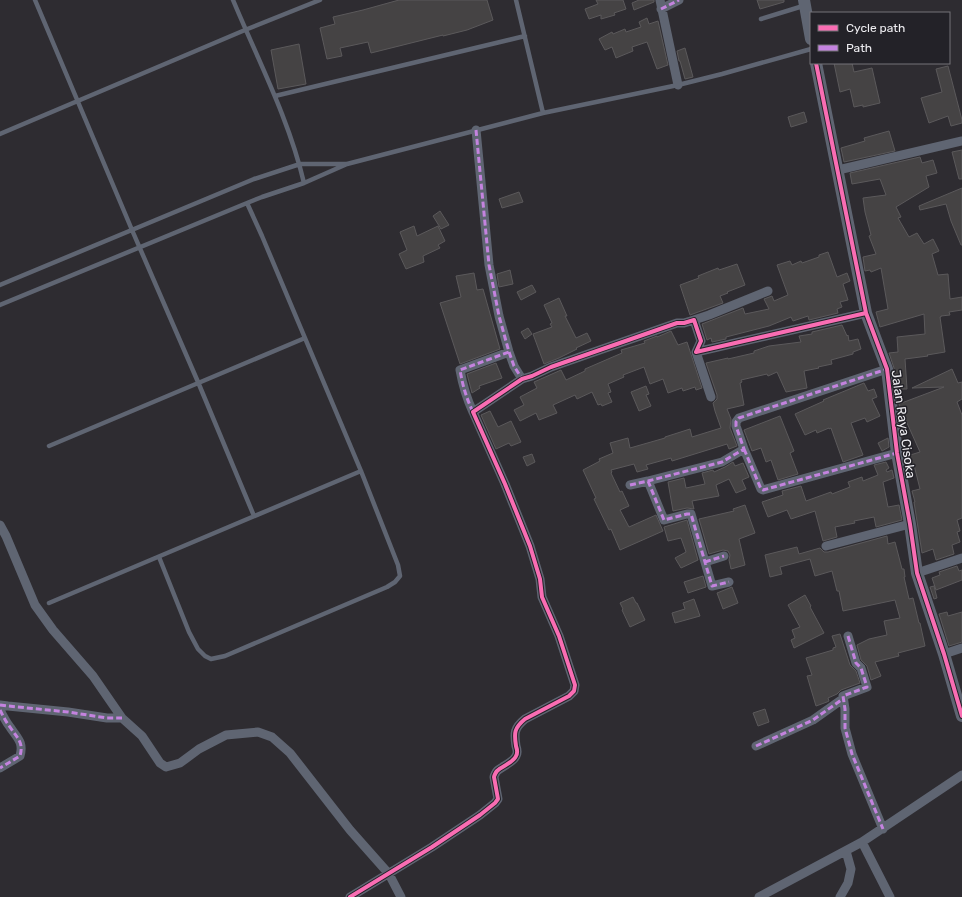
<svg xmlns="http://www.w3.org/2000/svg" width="962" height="897" viewBox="0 0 962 897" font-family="Rubik,sans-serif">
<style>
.building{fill:#454344;stroke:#5b595b}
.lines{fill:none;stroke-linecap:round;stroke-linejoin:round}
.service{stroke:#5f6572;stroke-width:4.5}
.minor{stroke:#5f6572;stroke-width:9}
.tertiary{stroke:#5f6572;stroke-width:12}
.quiet{stroke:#c483df;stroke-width:3;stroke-dasharray:6 3;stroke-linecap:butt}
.cycleway-casing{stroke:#232228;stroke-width:6}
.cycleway{stroke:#f96db3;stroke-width:4}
.labels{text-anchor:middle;stroke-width:3;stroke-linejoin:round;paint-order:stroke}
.street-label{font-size:13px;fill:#eeedf1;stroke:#232228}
</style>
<rect width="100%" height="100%" fill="#2e2c31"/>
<!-- building -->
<path class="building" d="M399 0H487L493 20 467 30 443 36V35L371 53 368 42 340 48 342 56 327 59 320 28 335 24 333 17 363 10Z
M596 0H623L626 9 614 13 615 15 601 19V15L589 19 585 9 598 4Z
M639 0H654V2L634 10 632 3Z
M757 0H784V2L760 9Z
M647 18 649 24 658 21 668 65 657 69 647 42 632 47 633 51 616 58 612 47 605 50 599 39 612 32 613 34 625 29 626 32 641 27 639 22Z
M299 44 306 84 278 89 271 50Z
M685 48 693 77 685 79 680 61H679L677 51Z
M834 63H852L854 72 872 68 880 103 863 107V105L854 107 850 89 840 92Z
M948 66 962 120V123L951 126 948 116 929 123 921 98 942 92 936 69Z
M804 112 807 122 791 127 788 117Z
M889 131 895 151 844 162 841 148 865 141 864 138Z
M962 150V179H959L952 152Z
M920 157 922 163 933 160 937 173 926 176 929 187 896 207 901 217 898 218 909 237 917 233 924 244 933 239 939 251 932 254 938 275 948 274 950 299 962 297V310L949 312 950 315 941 316V317H940L945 352 927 355 928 356 905 359 907 389H897L894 368 889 353 898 352 897 337 925 334 924 314 880 327 876 312 888 309 881 268 871 272 870 270 865 271 863 257 876 254 869 236 871 235 865 212 863 198 886 195 880 179 852 184 850 173Z
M962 188V245H961L951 221 946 204 920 210 919 206Z
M519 192 523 202 502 208 499 199Z
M440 211 449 225 441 229 433 216Z
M414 226 417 236 438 226 445 241 438 245 440 248 423 256 424 262 406 269 399 254 407 250 400 232Z
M828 252 837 277 847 273 850 281 843 284 848 300 840 302 842 307 837 309 838 313 809 320 808 316 793 321 791 317 769 326 726 337V339L712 342 711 338 707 340 702 324 743 308 745 314 769 309 764 299 772 296 774 301 788 295 777 265 790 261 792 265 801 261 802 263 819 257V255Z
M737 264 745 285 727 292 728 293 720 296 723 303 690 315 680 285 699 278 698 276 718 268 719 270Z
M510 270 513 284 499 287 497 274Z
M474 273 477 290 483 289 500 349 460 364 440 303 461 297 456 276Z
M532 285 536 292 521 300 517 292Z
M559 298 567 316H565L576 338 587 333 591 341 576 348 577 349 559 358 544 364 533 334 552 327 550 324 552 323 544 305Z
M842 325 847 336 848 335 849 341 858 339 861 349 853 352V354L831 360 832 364 818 367 819 368 804 371 807 388 786 392 777 372 768 376 767 374 741 380 742 382 740 383 744 405 727 409 731 419 730 428 737 446 729 449 727 444 672 461 671 458 646 465 648 469 637 472 634 464 611 470 612 472 611 473 620 492 622 491 629 506 620 510 629 527 656 515 663 531 620 550 611 529 609 530 594 499 596 498 583 470 600 461 599 459 613 453 610 443 628 438 630 448 665 438V437L690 429 692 437 721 428 715 411 713 403 717 399V395L706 363 728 358V359L754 353V351L769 346 801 342 799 336 812 334V332Z
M528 328 532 334 525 339 521 332Z
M671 331 678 345 687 342 702 388 696 390 695 387 683 391 682 388 668 393 663 379 650 384 644 367 623 375 624 377 608 384 611 392 608 393 612 402 602 406 601 404 598 405 592 392 577 399 575 395 553 405 557 413 539 420 536 413 520 421 514 410 524 405 520 397 537 388 534 382 561 370 566 380 585 371V369L622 353 621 350 645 343 644 341 657 336V337Z
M496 363 502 378 479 386 480 388 472 393 467 374Z
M952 369 958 383 962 382V399L957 402 962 415V518L957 520 960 531 957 532 960 542 952 545 954 554 936 560 933 549 922 553 914 502H915L912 491 920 489 914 465 910 466 907 456 920 452 903 414 901 415 899 404 944 387 912 388Z
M864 383 868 391 874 389 877 397 872 399 880 416 867 422 865 418 851 423 863 455 843 462 831 428 829 429V428L817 433 816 430 805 435 795 414 824 401 823 400Z
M646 386 649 394 646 395 651 406 639 411 631 392Z
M490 411 498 427 511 421 521 442 511 446 509 443 496 449 481 415Z
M780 416 794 451 790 453 798 474 778 480 771 460 766 462 761 448 752 451 744 430Z
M888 438 889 447 882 451 878 443Z
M532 454 535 462 527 466 523 457Z
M733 462 735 466 743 463 749 477 742 480 746 489 736 493 729 479 716 485 719 496 692 501 694 509 687 508 673 511 668 482 684 478 686 488 705 484 702 473 713 470 714 472 725 467Z
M886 462 889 468 886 470 887 472 892 470 894 478 883 482 888 507 899 505 902 520 876 527 874 517 854 521 855 523 835 527 837 537 823 541 815 511 791 519 787 510 768 517 762 502 783 495 782 491 801 486 806 501 831 492 832 494 850 487 848 482 862 477 863 481 878 475 874 465Z
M745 505 755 533 739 539 745 565 731 569 729 560 730 555 728 551 723 550 709 554 699 519 734 511 733 509Z
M687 520 698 560 681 568 675 558 686 552 681 538 668 541 664 527Z
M887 536 888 544 895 542 902 569H904L905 577H904L909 599 913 598 919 623H920L925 646 898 653 899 656 875 662 881 676 871 680 867 666 861 660 857 645 869 639 887 635 884 621 900 618 895 600 843 611 839 591H837L832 571 815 576 810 559 780 567 782 574 770 577 765 555 797 547 799 554 820 548 824 552H828Z
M957 566 959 571 962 570V580L936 590 932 578 940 575 939 572Z
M703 576 706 587 688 593 684 582Z
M934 586 937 598 934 599 930 587Z
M732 587 738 603 723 609 717 593Z
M805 595 811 606 810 607 824 633 794 648 791 640 795 638 792 630 800 627 788 605Z
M633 597 636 603H637L645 620 630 627 622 610 623 609 620 603Z
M694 599 700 616 675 623 672 613 685 609 683 603Z
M947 612 948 616 962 612V642L949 646 939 614Z
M840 634 850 665 856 671 860 683 841 690 837 694 828 698 829 701 827 702 816 706 807 676 812 675 806 658 833 650V648L836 647 832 636Z
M765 709 769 722 758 726 753 713Z"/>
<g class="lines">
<!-- service -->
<path class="service" d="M35 0 132 230 198 382 254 516
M233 0C258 60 289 119 304 183
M516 0 543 113
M761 19 803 6
M275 96 525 36
M0 134 245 30 320 0
M0 285 254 179 300 164H346
M0 305 247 203 262 197 304 183 347 164 543 113 678 85 722 74 811 49
M49 446 305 338
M159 557 189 632 198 649 205 656 211 659 225 656 387 587 395 582 400 576 398 565 361 471 262 236 247 203
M49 603 361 471"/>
<!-- minor -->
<path class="minor" d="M660 0 678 85
M661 9 679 0
M476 130 489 265 499 316 509 352 514 366 522 379
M838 170 962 141
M694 320 709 315 768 291
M696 352 711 397
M473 412C466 397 463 387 460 370L509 352
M744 449 761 489 763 490 897 453
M648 481 664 520 687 514H691L712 586 729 582
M630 485 648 481 722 462 744 449 736 426V422L739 418 887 369
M0 525 6 536 35 605 53 630 93 676 122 718 142 736 160 763 166 767 180 763 199 749 226 735 258 732 272 737 290 753 350 830 389 874 401 897
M826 546 910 524
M705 562 724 556
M917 573 962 558
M848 636 856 663 861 668 867 687 843 696 845 709V728L852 754 883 829
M944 654 962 648
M0 705 8 706 68 712 107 718H122
M0 710C3 716 6 722 10 727 17 738 24 742 20 756L0 768
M756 746 813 720 844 698
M862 842 890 897
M350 897 432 847 480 815 495 803 498 799 494 777C494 776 496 772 497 771 502 766 513 763 516 756 518 753 517 749 516 746 514 733 514 728 525 719L569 696 574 691 575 685 559 636 542 597 540 579 530 546 505 484 473 412 522 379 532 376 551 367 677 323H684L694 320 701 341 696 352 866 313
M759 897 862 842 962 775
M840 897 848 883 851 869 846 851"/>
<!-- tertiary -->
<path class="tertiary" d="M804 0 811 39
M816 63 866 313 887 369 897 453 910 524 917 573 944 654 962 716"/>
<!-- quiet -->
<path class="quiet" d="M661 9 679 0
M476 130 489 265 499 316 509 352 514 366 522 379 520 380
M473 412C466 397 463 387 460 370L509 352
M744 449 761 489 763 490 897 453
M648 481 664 520 687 514H691L712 586 729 582
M630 485 648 481 722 462 744 449 736 426V422L739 418 887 369
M705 562 724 556
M848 636 856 663 861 668 867 687 843 696 845 709V728L852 754 883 829
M0 705 8 706 68 712 107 718H122
M0 710C3 716 6 722 10 727 17 738 24 742 20 756L0 768
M756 746 813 720 844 698"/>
<defs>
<path id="cycleway" d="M816 63 866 313 887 369 897 453 910 524 917 573 944 654 962 716
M350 897 432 847 480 815 495 803 498 799 494 777C494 776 496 772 497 771 502 766 513 763 516 756 518 753 517 749 516 746 514 733 514 728 525 719L569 696 574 691 575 685 559 636 542 597 540 579 530 546 505 484 473 412 522 379 532 376 551 367 677 323H684L694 320 701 341 696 352 866 313"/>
</defs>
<!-- cycleway casing -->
<use href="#cycleway" class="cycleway-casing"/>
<!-- cycleway -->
<use href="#cycleway" class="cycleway"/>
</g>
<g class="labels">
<!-- street labels -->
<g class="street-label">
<text transform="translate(904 424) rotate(82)" y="5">Jalan Raya Cisoka</text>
</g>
</g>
<!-- legend -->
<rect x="810" y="12" width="140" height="52" fill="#232228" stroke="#747378"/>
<rect x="818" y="25" width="20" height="6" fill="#f96db3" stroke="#747378"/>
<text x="846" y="32" font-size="12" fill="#eeedf1">Cycle path</text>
<rect x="818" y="45" width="20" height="6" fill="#c483df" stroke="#747378"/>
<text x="846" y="52" font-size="12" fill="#eeedf1">Path</text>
</svg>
